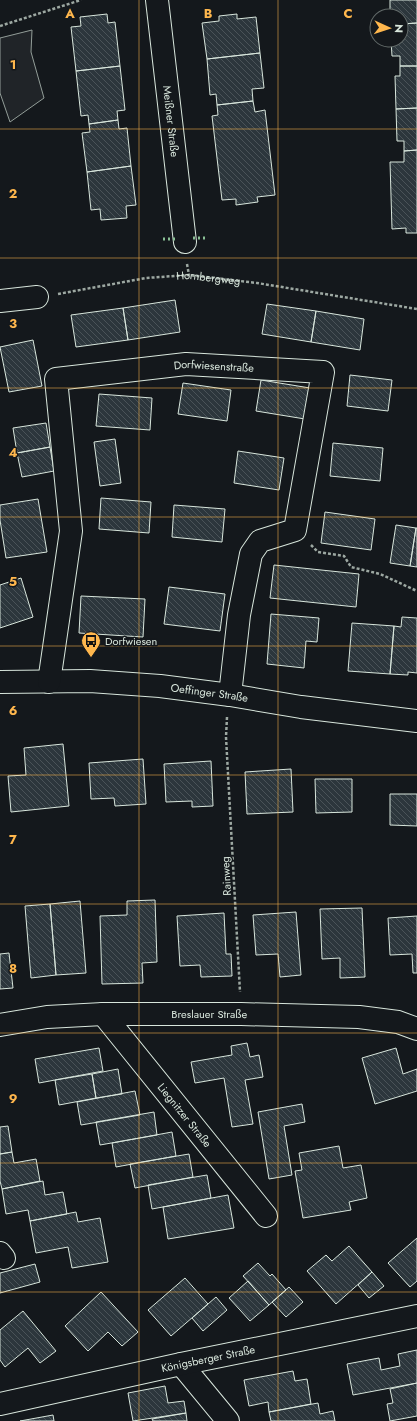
<svg xmlns="http://www.w3.org/2000/svg" width="417" height="1421" viewBox="0 0 417 1421" font-family="Jost,sans-serif">
<style>
.park{fill:#202428;stroke:#939e99}
.building{fill:url(#building-back-hatch);stroke:#d8e6dc}
.lines{fill:none;stroke-linecap:round;stroke-linejoin:round}
.minor-casing{stroke:#d8e6dc;stroke-width:24}
.path{stroke:#9da8a2;stroke-width:2.5;stroke-dasharray:3 2;stroke-linecap:butt}
.minor{stroke:#14181c;stroke-width:22}
.hedge{stroke:#8ac095;stroke-width:3;stroke-dasharray:2 3;stroke-linecap:butt}
.grid{fill:none;stroke:#ffb74d;stroke-width:1;stroke-opacity:0.55}
.labels{text-anchor:middle;stroke-width:3;stroke-linejoin:round;paint-order:stroke}
.street-label{font-size:11px;fill:#d8e6dc;stroke:#14181c}
.poi-label{font-size:11px;fill:#d8e6dc;stroke:#14181c;text-anchor:start}
.grid-label{font-size:13px;text-anchor:middle;font-weight:bold;fill:#ffb74d;stroke:#14181c;stroke-width:3;stroke-linejoin:round;paint-order:stroke}
</style>
<defs>
<pattern id="building-back-hatch" width="6" height="6" patternUnits="userSpaceOnUse"><rect width="6" height="6" fill="#2c363c"/><path d="M-1 5l2 2M0 0l6 6M5-1l2 2" fill="none" stroke="#4a5358"/></pattern>
</defs>
<rect width="100%" height="100%" fill="#14181c"/>
<!-- park -->
<path class="park" d="M32 30 31 52 44 98 10 122 0 93V38Z"/>
<!-- building -->
<path class="building" d="M390 0H417V23L401 24V16H390Z
M107 14 108 23 115 22 120 66 76 71 71 27 81 26 80 17Z
M237 14V19L256 17 260 53 207 59 202 23 219 21V16Z
M417 23V66H400V56H392L391 40H401V24Z
M260 53 264 88 252 89 253 101 217 105 216 94 210 95 207 59Z
M120 66 125 110 117 111 118 120 89 124 88 115 81 116 76 71Z
M400 66H417V108L396 109 395 76H400Z
M253 101 255 112 265 110 275 195 257 197 258 202 236 205V199L222 200 212 116 218 115 217 105Z
M417 108V150L404 151V141H397L396 109Z
M118 120 119 129 127 128 131 166 87 172 82 133 90 132 89 124Z
M417 150V233H406V228L392 229 390 162H404V151Z
M131 166 136 205 126 206 127 218 101 220 100 209 91 210 87 172Z
M175 300 180 332 128 340 123 308Z
M267 304 316 311 311 342 262 334Z
M123 308 128 340 76 347 71 315Z
M316 311 364 319 360 350 311 342Z
M33 340 42 386 9 392 0 347Z
M350 375 392 380 388 411 347 406Z
M261 380 310 388 305 419 256 411Z
M183 383 231 390 227 421 178 414Z
M99 394 152 398 150 430 96 426Z
M46 423 50 447 17 453 13 428Z
M115 439 121 483 100 486 94 442Z
M333 443 383 448 380 481 330 476Z
M50 447 54 471 22 477 17 453Z
M238 451 284 458 279 490 234 483Z
M101 498 151 502 149 533 99 529Z
M38 499 47 552 6 558 0 520V505Z
M174 505 225 509 222 542 172 537Z
M325 512 375 519 371 550 321 543Z
M396 525 416 528 410 566 390 563Z
M416 528H417V567L410 566Z
M274 565 359 574 356 607 270 598Z
M21 578 33 617 0 628V585Z
M169 587 225 594 220 631 164 624Z
M81 596 145 599 143 637 79 633Z
M271 614 319 618 317 642 306 641 304 668 267 664Z
M402 617 417 618V673L408 672V675L390 674 394 626 401 627Z
M352 623 394 626 390 674 348 671Z
M63 744 69 806 11 812 8 776 26 775 24 748Z
M143 759 146 804 115 806 114 798 91 799 89 763Z
M211 761 213 806 192 807V801L166 802 164 764Z
M291 769 293 812 247 814 245 772Z
M315 779H352V812L316 813Z
M390 794H417V826L390 825Z
M155 900 157 962 142 963 143 983 102 984 100 916 127 915V901Z
M80 901 86 973 56 975 50 904Z
M50 904 56 975 31 978 25 906Z
M362 908 365 977 340 978V958L322 959 320 909Z
M296 912 301 975 280 977 278 954 256 955 253 915Z
M224 913 226 954H231L232 976 201 977 200 965 180 966 177 916Z
M417 916V973H413L412 954 390 955 388 918Z
M9 953 13 988 0 989V954Z
M247 1043 250 1057 259 1055 263 1077 245 1080 253 1124 232 1127 224 1078 195 1083 191 1062 232 1055 231 1046Z
M99 1048 103 1071 39 1083 35 1059Z
M396 1048 403 1074 417 1069V1091L375 1104 362 1058Z
M118 1069 122 1094 96 1098 92 1074Z
M92 1074 96 1098 59 1105 55 1080Z
M135 1091 140 1115 81 1125 77 1102Z
M302 1104 305 1122 284 1126 292 1175 269 1179 258 1112Z
M154 1112 157 1135 100 1145 96 1122Z
M8 1126 12 1152 0 1154V1127Z
M172 1132 176 1156 116 1167 112 1143Z
M339 1146 343 1168 361 1165 367 1198 349 1202 351 1210 303 1218 295 1171 302 1170 299 1153Z
M12 1152 14 1163 36 1159 40 1181 2 1189 0 1181V1154Z
M189 1154 193 1177 135 1188 130 1164Z
M207 1175 211 1198 152 1209 148 1185Z
M43 1181 45 1195 63 1192 67 1214 30 1221 28 1210 6 1214 2 1189Z
M228 1195 234 1228 168 1239 163 1207Z
M76 1212 78 1222 100 1218 108 1262 72 1268 68 1247 36 1253 30 1221Z
M417 1238V1281L410 1287 388 1263Z
M349 1246 372 1272 336 1304 307 1271 326 1255 332 1261Z
M258 1263 270 1276 272 1274 286 1290 269 1305 243 1276Z
M35 1264 40 1282 0 1293V1273Z
M372 1272 384 1286 369 1298 358 1285Z
M185 1278 208 1304 171 1336 148 1310Z
M248 1281 269 1305 250 1321 229 1298Z
M289 1287 303 1302 286 1317 272 1302Z
M101 1292 138 1332 122 1346 108 1332 88 1351 65 1326Z
M216 1297 227 1310 203 1331 192 1318Z
M23 1311 56 1351 40 1363 28 1348 5 1367 0 1360V1330Z
M417 1350V1383L353 1395 347 1364 379 1358 381 1370 400 1366 398 1354Z
M293 1371 295 1381 307 1379 311 1404 269 1412 268 1402 249 1406 244 1380Z
M417 1383V1416L390 1421 387 1404 393 1403 390 1389Z
M165 1386 168 1403 184 1401 186 1413 133 1421 128 1393Z
M318 1403 320 1414 333 1411 335 1421H271L269 1412Z
M186 1413 187 1421H153L152 1419Z
M53 1415 54 1421H20Z"/>
<g class="lines">
<defs>
<g id="minor">
<path id="s2" d="M157 0 185 242"/>
<path d="M0 301 37 297"/>
<path id="s3" d="M0 682 90 681 160 686 230 695 301 707 417 721"/>
<path id="s4" d="M49 682 71 531 56 379 186 364 323 372 295 530 260 541 251 554 239 615 230 695"/>
<path id="s5" d="M103 1014 266 1216"/>
<path id="s6" d="M0 1025 47 1017 103 1014H241L359 1017 398 1022 417 1029"/>
<path d="M0 1253 4 1258"/>
<path d="M181 1364 228 1421"/>
<path id="s7" d="M0 1404 181 1364 417 1316"/>
</g>
</defs>
<!-- minor casing -->
<use href="#minor" class="minor-casing"/>
<!-- path -->
<g class="path">
<path d="M0 26 81 0"/>
<path d="M187 264 189 275"/>
<path id="s1" d="M58 294 146 278 189 275 257 283 417 309"/>
<path d="M311 545 318 552 344 556 351 567 380 574 417 591"/>
<path d="M227 717 226 737 240 992"/>
</g>
<!-- minor -->
<use href="#minor" class="minor"/>
<!-- hedge -->
<path class="hedge" d="M193 238H208
M163 239H177"/>
</g>
<!-- grid -->
<path class="grid" d="M139 0V1421M278 0V1421M0 129H417M0 258H417M0 388H417M0 517H417M0 646H417M0 775H417M0 904H417M0 1033H417M0 1163H417M0 1292H417"/>
<!-- icons -->
<defs>
<symbol id="bus-pin" viewBox="-11 -11 22 30"><path d="M0 17L-7.5 6A9.5 9.5 0 1 1 7.5 6Z" fill="#ffb74d" stroke="#14181c"/><path d="M-5-6H5V4H4V6H2V4H-2V6H-4V4H-5ZM-3.5-4V0h7V-4ZM-3.5 1.2v1.5H-2V1.2ZM2 1.2v1.5H3.5V1.2Z" fill="#111"/></symbol>
</defs>
<g fill-rule="evenodd">
<use href="#bus-pin" x="80" y="630" width="22" height="30"/>
</g>
<g class="labels">
<!-- street labels -->
<g class="street-label">
<text dy="4" stroke="none"><textPath href="#s2" startOffset="122">Meißner Straße</textPath></text>
<text dy="4" stroke="none"><textPath href="#s1" startOffset="152">Hornbergweg</textPath></text>
<text dy="4" stroke="none"><textPath href="#s4" startOffset="464">Dorfwiesenstraße</textPath></text>
<text dy="4" stroke="none"><textPath href="#s3" startOffset="210">Oeffinger Straße</textPath></text>
<text transform="translate(226 876) rotate(-93)" y="4">Rainweg</text>
<text dy="4" stroke="none"><textPath href="#s6" startOffset="210">Breslauer Straße</textPath></text>
<text dy="4" stroke="none"><textPath href="#s5" startOffset="130">Liegnitzer Straße</textPath></text>
<text dy="4" stroke="none"><textPath href="#s7" startOffset="213">Königsberger Straße</textPath></text>
</g>
<!-- poi labels -->
<g class="poi-label">
<text x="105" y="645">Dorfwiesen</text>
</g>
</g>
<g class="grid-label">
<text x="70" y="18">A</text>
<text x="208" y="18">B</text>
<text x="348" y="18">C</text>
<text x="13" y="69">1</text>
<text x="13" y="198">2</text>
<text x="13" y="328">3</text>
<text x="13" y="457">4</text>
<text x="13" y="586">5</text>
<text x="13" y="715">6</text>
<text x="13" y="844">7</text>
<text x="13" y="973">8</text>
<text x="13" y="1103">9</text>
</g>
<!-- north arrow -->
<g transform="translate(389 28) rotate(93)"><circle r="19" fill="#14181c" stroke="#626a69"/>
<path d="M0-3L7 15L0 10L-7 15Z" fill="#ffb74d"/>
<text y="-6" font-size="11" font-weight="bold" text-anchor="middle" fill="#d8e6dc">N</text>
</g>
</svg>
